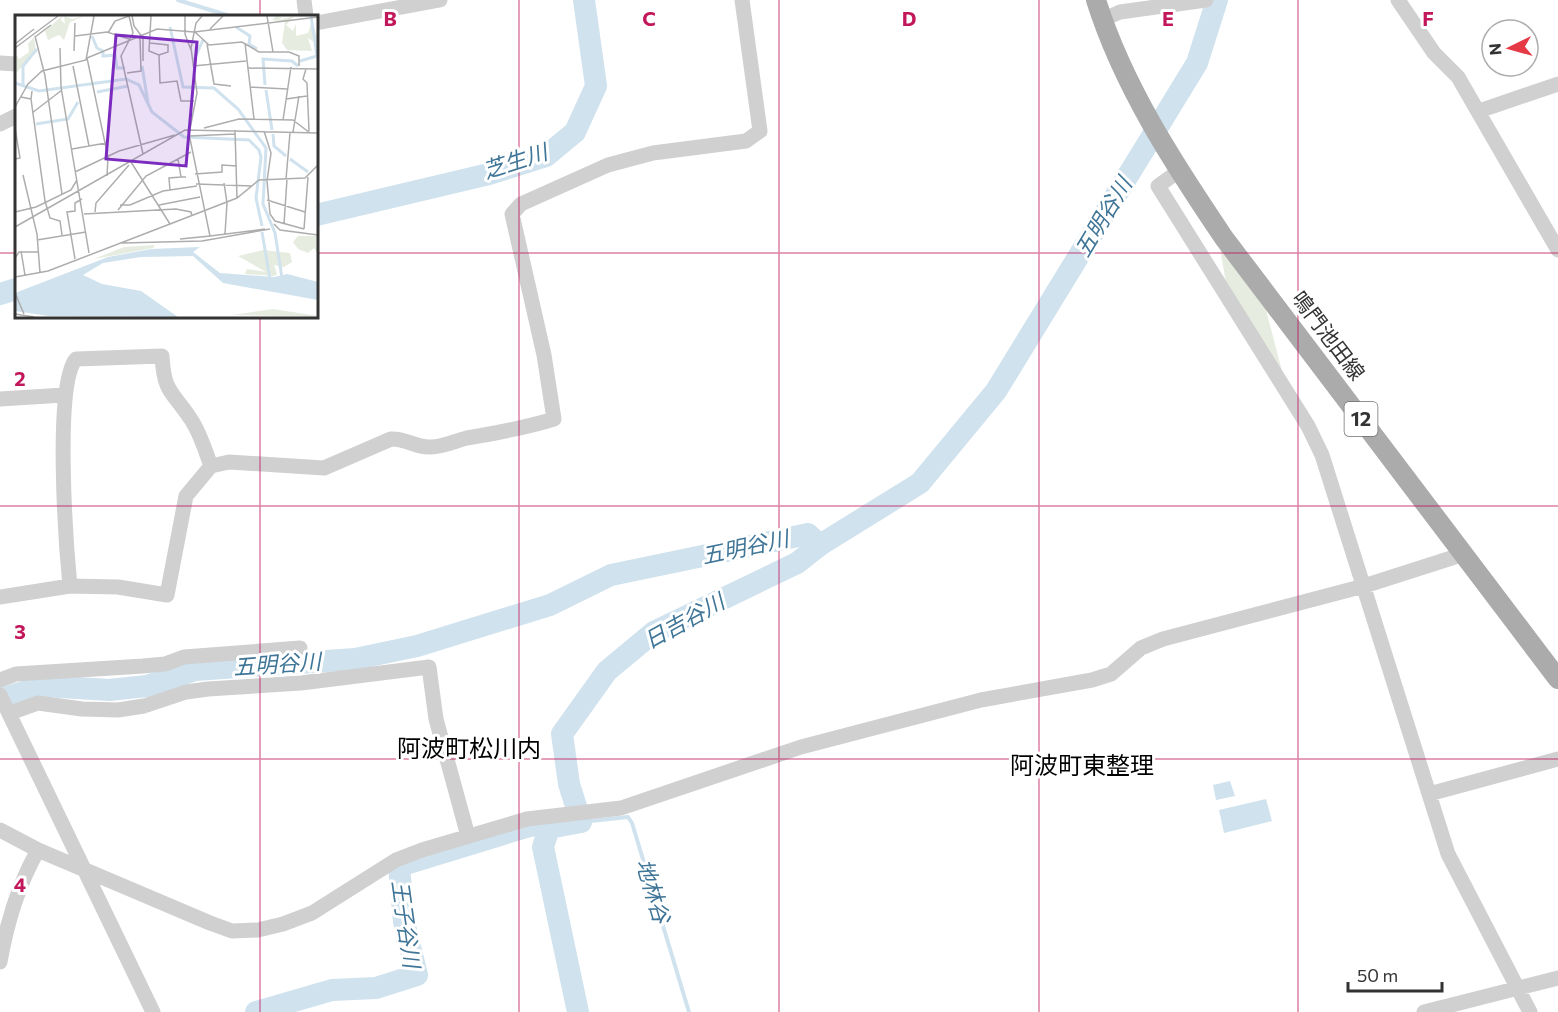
<svg xmlns="http://www.w3.org/2000/svg" width="1558" height="1012" viewBox="0 0 1558 1012" font-family="Commissioner,'Noto Sans JP',sans-serif">
<style>
.green{fill:#e6ecdf}
.water{fill:#cfe2ee}
.lines{fill:none;stroke-linecap:round;stroke-linejoin:round}
.stream{stroke:#cfe2ee;stroke-width:4}
.river{stroke:#cfe2ee;stroke-width:22}
.minor{stroke:#d0d0d0;stroke-width:15}
.major{stroke:#ababab;stroke-width:20}
.grid{fill:none;stroke:#c2185b;stroke-width:1.5;stroke-opacity:0.55}
.labels{text-anchor:middle;stroke-width:6;stroke-linejoin:round;paint-order:stroke}
.shield{fill:#fff;stroke:#707070;stroke-width:1.5}
.shield-label{font-size:20px;font-weight:bold;fill:#333}
.street-label{font-size:21px;fill:#333;stroke:#fff}
.water-label{font-size:22px;font-style:italic;fill:#3f7597;stroke:#fff}
.quarter-label{font-size:24px;fill:#000;stroke:#fff}
.inset-river{fill:none;stroke:#cfe2ee;stroke-width:3}
.inset-road{fill:none;stroke:#adadad;stroke-width:1.5}
.view{fill:#7b2cbf;fill-opacity:0.15;stroke:#7b2cbf;stroke-width:3}
.inset-edge{fill:none;stroke:#333;stroke-width:3}
.grid-label{font-size:20px;text-anchor:middle;font-weight:bold;fill:#c2185b;stroke:#fff;stroke-width:6;stroke-linejoin:round;paint-order:stroke}
</style>
<rect width="100%" height="100%" fill="#fff"/>
<!-- green -->
<path class="green" d="M1220 249 1265 306 1283 375 1227 288Z"/>
<!-- water -->
<path class="water" d="M1230 781 1235 796 1216 800 1213 785Z
M1266 799 1272 821 1224 833 1219 810Z"/>
<g class="lines">
<!-- stream -->
<path class="stream" d="M178 0 230 16
M581 822 628 817 632 823 689 1012"/>
<!-- river -->
<path class="river" d="M316 215 489 174 546 156 575 132 596 86 584 0
M0 294 16 289
M0 699 44 686 109 690 147 686 195 670 355 659 417 646 550 605 611 575 808 534 820 545
M256 1012 332 990 376 988 417 975 404 922 399 866 526 827 540 824 549 828
M578 1012 543 847 549 828 581 822 569 784 562 734 607 671 654 632 797 563 820 545 920 483 996 391 1197 63 1217 0"/>
<!-- minor -->
<path class="minor" d="M304 0 306 16
M1398 0 1434 53 1458 77 1558 250
M1102 20 1120 12 1206 0
M316 23 440 0
M0 63 16 64
M1479 111 1558 84
M0 124 16 116
M1179 171 1158 186 1308 426 1322 455 1448 854 1530 1012
M0 399 64 395
M70 586C66 546 54 385 76 359L162 356C164 392 171 390 190 418 200 432 205 450 211 466
M0 597 70 586 118 587 167 595 186 496 211 466 229 462 324 468 391 439C406 438 415 448 431 447 443 447 455 441 467 438 497 433 525 428 554 419L544 355 512 214 521 204 608 165 653 153 746 141 760 131 742 0
M0 680 16 674 143 666 165 664 184 657 300 648
M0 695 153 1012
M10 713 38 703 82 709 118 710 144 706 186 692 208 689 301 683 429 667 436 719 468 836
M1429 794 1558 759
M0 830 38 850 210 923 232 931 258 930 283 924 312 913 396 860 422 850 527 819 621 808 801 747 981 700 1092 680 1111 674 1141 648 1163 639 1364 586 1464 554
M0 962C7 922 18 885 38 850
M1424 1012 1558 978"/>
<!-- major -->
<path class="major" d="M1096 0C1123 86 1174 164 1224 238L1558 679"/>
</g>
<!-- grid -->
<path class="grid" d="M260 0V16M519 0V1012M779 0V1012M1039 0V1012M1298 0V1012M0 253H16M316 253H1558M260 316V1012M0 506H1558M0 759H1558"/>
<g class="labels">
<!-- shield labels -->
<rect class="shield" x="1344.5" y="402" width="33" height="34" rx="4.5"/>
<g class="shield-label">
<text x="1361" y="426">12</text>
</g>
<!-- street labels -->
<g class="street-label">
<text transform="translate(1328 336) rotate(53)" y="7">鳴門池田線</text>
</g>
<!-- water labels -->
<g class="water-label">
<text transform="translate(515 161) rotate(-18)" y="8">芝生川</text>
<text transform="translate(1103 217) rotate(-59)" y="8">五明谷川</text>
<text transform="translate(745 547) rotate(-12)" y="8">五明谷川</text>
<text transform="translate(684 621) rotate(-29)" y="8">日吉谷川</text>
<text transform="translate(277 664) rotate(-4)" y="8">五明谷川</text>
<text transform="translate(653 891) rotate(73)" y="8">地林谷</text>
<text transform="translate(406 924) rotate(82)" y="8">王子谷川</text>
</g>
<!-- quarter labels -->
<g class="quarter-label">
<text x="469" y="757">阿波町松川内</text>
<text x="1082" y="774">阿波町東整理</text>
</g>
</g>
<!-- overview -->
<g transform="translate(15 15)">
<rect width="303" height="303" fill="#fff"/>
<path d="M47 1 46 5 50 9 49 1 57 4 70 1 55 7 49 25 44 20 33 25 30 16ZM261 1 267 2 264 5 279 1 271 10 278 16 281 9V21L293 18 297 6 303 24 302 29 293 23 297 36 272 35 267 28 270 7 257 5ZM19 22 21 37 0 59V38L4 44 14 37 13 29ZM283 221H303V239L299 233 293 238 283 234 278 227ZM140 230 138 233 79 244 109 232ZM248 235 275 238 277 247 269 252 259 250 262 259 259 261 230 259 232 254 251 257 223 241ZM258 294 303 301V302L218 300Z" fill="#e6ecdf"/>
<path d="M185 232 178 237 205 258 259 262 272 259 303 267V285L208 268 178 241 126 242 88 248 68 260 87 269 126 276 163 302 34 301 0 296V278L93 242 136 234Z" fill="#cfe2ee"/>
<path class="inset-river" d="M155 12 168 72 199 73 223 94 251 133 248 189 260 218 267 263M221 12 235 21 234 29 242 34M77 21 82 33 88 36M88 37V41L100 40 102 53H110M179 45 188 25M285 46 302 41 296 1M127 51 133 88M0 68 24 76 111 64 124 70 137 97 169 122 234 125 244 135 246 142 241 183 247 211M250 70 248 44 277 46 283 51M8 72V51L22 34M251 75 257 115M82 77 113 71M21 109 53 104 63 87M258 119 259 131 271 141M275 144 293 157M247 217 255 264"/>
<path class="inset-road" d="M114 1 118 18 106 41 128 139M117 1 119 11 128 23V46M136 1 134 36 144 40 145 68 162 66 166 86H179M170 1V19L176 35M252 1 258 37M195 14 208 1M180 17 194 30 227 27 244 37H274L284 41V51M93 18 100 6 114 1M20 21 30 61 47 179M60 21 92 17 114 24M20 22 36 10M135 28 153 30V37L144 40M230 28 239 104M0 29 19 14M192 29 199 69 216 71M0 33 43 1M45 33 46 72 74 238M59 36 60 8M58 51 74 131M178 51 231 46M232 53 303 54M291 54 288 64 292 68 294 116M112 58 126 56 125 23M235 72 272 74M6 82 16 84 17 76M16 84 30 186 35 203 45 206 47 220M271 84 292 81M0 92 13 69 27 56 71 45 79 1M17 98 47 75M268 105 276 52M189 113 224 104 278 105 295 118M175 114 182 78 176 33 181 8 187 1M220 115 222 183M249 116 256 138 252 166 255 199 260 206 289 214M278 117 284 81M174 121 220 119M57 134 91 128M0 144 5 143 0 113M163 144 166 162H171M116 147 155 209 222 183 244 165 290 163 303 150M60 157 104 136 160 120M180 159 207 157V150L222 151M8 160 22 219 25 258M92 161 93 142 72 43 142 14 179 17 303 2M271 164 275 118M209 168 212 188 210 219M181 169 237 171M155 175 154 163 166 162M252 185 290 197M105 190H115L148 176 182 171M144 190 185 182M103 195 131 161 176 137M0 197 21 192 56 175 62 165M80 197 81 188 114 150M69 199 161 194 176 197 177 201M259 209 265 215 303 220M269 209 272 164M0 212 170 115 303 118M289 214 293 162M195 221 250 214M165 224 195 221 173 114M22 225 71 217M107 228 187 226 255 214M6 236 10 260M0 243 4 237H23M60 244 52 197 60 196V188L67 184M0 262 33 256 155 209M0 278 9 299M0 299 19 302"/>
<path class="view" d="M101 20 182 27 171 151 91 144Z"/>
<rect width="303" height="303" class="inset-edge"/>
</g>
<g class="grid-label">
<text x="390" y="26">B</text>
<text x="649" y="26">C</text>
<text x="909" y="26">D</text>
<text x="1168" y="26">E</text>
<text x="1428" y="26">F</text>
<text x="20" y="386">2</text>
<text x="20" y="639">3</text>
<text x="20" y="892">4</text>
</g>
<!-- north arrow -->
<g transform="translate(1510 48) rotate(265)"><circle r="28" fill="#ffffff" stroke="#adadad" stroke-width="1.5"/>
<path d="M0-4.5L10 22L0 15L-10 22Z" fill="#e63946"/>
<text y="-9" font-size="16" font-weight="bold" text-anchor="middle" fill="#333333">N</text>
</g>
<!-- scale -->
<path d="M1348 982v9h94v-9" fill="none" stroke="#333333" stroke-width="3"/>
<text x="1357" y="982" font-size="18" fill="#333333" stroke="#ffffff" stroke-width="4.5" paint-order="stroke">50 m</text>
</svg>
